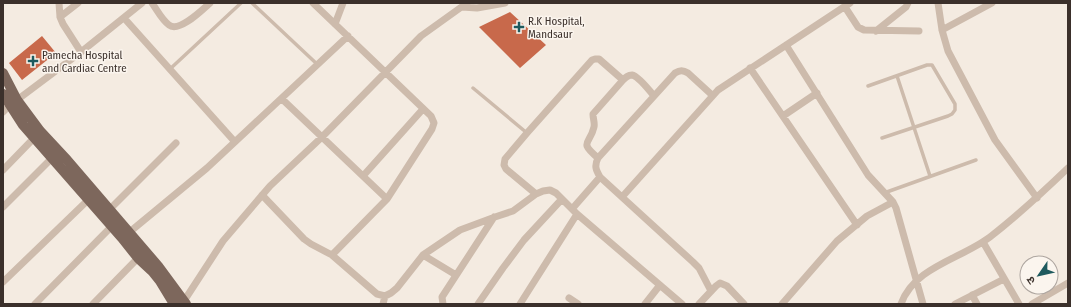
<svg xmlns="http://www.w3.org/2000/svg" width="1071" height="307" viewBox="0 0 1071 307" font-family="'Fira Sans Condensed','Noto Sans Devanagari',sans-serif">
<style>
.building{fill:#c8694b}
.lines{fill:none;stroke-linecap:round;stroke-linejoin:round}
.service{stroke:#cdbbac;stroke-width:3.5}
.minor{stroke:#cdbbac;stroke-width:7}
.primary{stroke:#7d675c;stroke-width:10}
.poi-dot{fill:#1f5a5e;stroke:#fbf5ee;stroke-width:1.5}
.labels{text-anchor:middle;stroke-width:3;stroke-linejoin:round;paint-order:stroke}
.poi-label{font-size:11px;fill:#3b302b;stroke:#fbf5ee;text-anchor:start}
</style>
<rect width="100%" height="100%" fill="#f4ebe1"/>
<!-- building -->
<path class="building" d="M510 12 546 45 520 68 479 27Z
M42 36 56 53 22 80 9 63Z"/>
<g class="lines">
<!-- service -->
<path class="service" d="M252 3 318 65
M170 69 241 3
M897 76 930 176
M868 86 927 65H932L955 104V110L952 114 948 116 882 138
M473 88 527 133
M884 193 976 160"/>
<!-- minor -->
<path class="minor" d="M59 3 60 17 63 24 81 52
M152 3C157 10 162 20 169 25 179 33 202 10 210 3
M313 3 431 116 434 123 432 129 387 199 332 255
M938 3 942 30 948 51 995 140 1037 198
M462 7 477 8 505 3
M845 7 858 27 864 30 919 31
M60 17 78 3
M124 18 235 142
M335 24 343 3
M942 30 992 3
M876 31 906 7 908 3
M786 45 868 175 893 202 896 208 923 304
M750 68 857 225
M282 99 387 199
M3 112 9 106 81 52 142 3
M783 116 817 93
M598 158C578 141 590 145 594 127 595 123 593 119 593 114L623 80C626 77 628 75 632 75 638 76 650 91 654 96
M3 170 35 137
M363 176 423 109
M536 194 506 169 504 165 505 159 527 133 592 60 595 59H599L623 80
M262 195 304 239 311 244 332 255 377 294 385 296 391 293 397 288 423 255 460 230 495 217 513 211 536 194 543 191 550 190 556 193 577 214 682 304
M622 197 718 90 850 3
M3 207 52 158
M572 209 600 177
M109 210 176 143
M126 235 207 168 348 36
M983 242 1019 304
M423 255 456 275
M3 282 88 200
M711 291 699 268 693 262 600 177C596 170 594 166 598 158L675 73C680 70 683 70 688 73L712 95
M972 295 977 304
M569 298 578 304
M184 301 223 241 270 186 322 137 421 36 467 3
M35 304 112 226
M93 304 138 258
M383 304 385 296
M443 304 442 297 494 217
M478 304 503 268 524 240 562 199
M520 304 577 214
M645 304 660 285
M699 304 716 286 720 283 727 286 744 304
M782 304 837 241 867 216 893 202
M901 304C914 267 961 259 990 237 1017 216 1043 192 1068 168
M955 304 1004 279
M1032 304 1068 283"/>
<!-- primary -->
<path class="primary" d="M3 73 17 100 40 131 67 160 158 266 186 304
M3 94 23 125 122 238 138 258 152 271 160 281 174 304"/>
</g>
<!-- markers -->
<g class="poi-dot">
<path d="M517 21h4v4h4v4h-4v4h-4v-4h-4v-4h4z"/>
<path d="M31 55h4v4h4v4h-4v4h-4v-4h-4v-4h4z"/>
</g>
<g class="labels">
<!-- poi labels -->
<g class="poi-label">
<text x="528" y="25">R.K Hospital,<tspan x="528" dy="13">Mandsaur</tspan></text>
<text x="42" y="59">Pamecha Hospital<tspan x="42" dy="13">and Cardiac Centre</tspan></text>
</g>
</g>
<!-- border -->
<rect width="1071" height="307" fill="none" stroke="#3b302b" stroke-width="8"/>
<!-- north arrow -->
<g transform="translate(1039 275) rotate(236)"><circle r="19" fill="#fbf5ee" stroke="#aea6a0"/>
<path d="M0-3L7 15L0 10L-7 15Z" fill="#1f5a5e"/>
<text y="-6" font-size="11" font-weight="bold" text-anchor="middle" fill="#3b302b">उ</text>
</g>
</svg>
